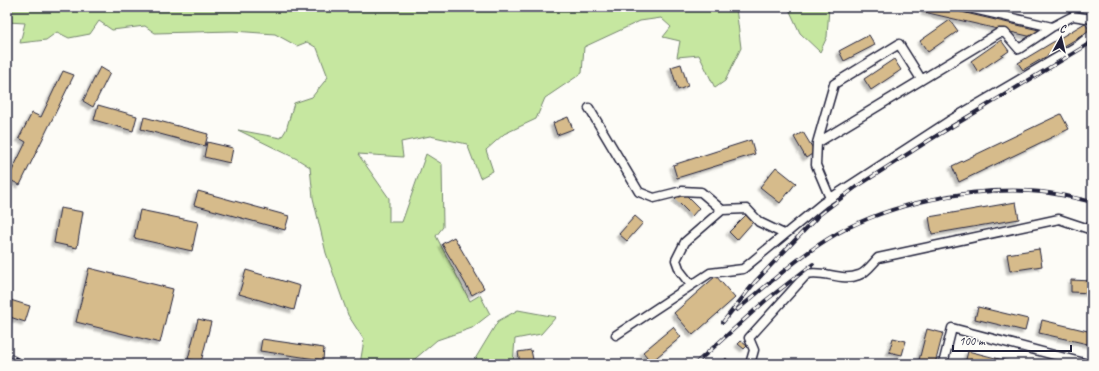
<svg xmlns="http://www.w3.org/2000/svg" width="1099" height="371" viewBox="0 0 1099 371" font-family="Caveat,sans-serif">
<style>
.green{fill:#c6e7a0;stroke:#74846e}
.building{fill:#d6bb8b;stroke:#22223b;filter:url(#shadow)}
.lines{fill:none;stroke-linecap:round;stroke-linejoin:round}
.minor-casing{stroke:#22223b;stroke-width:11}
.minor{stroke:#fdfcf7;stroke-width:8}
.rail-casing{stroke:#22223b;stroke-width:4}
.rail{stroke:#fdfcf7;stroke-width:2.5;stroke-dasharray:8;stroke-linecap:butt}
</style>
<defs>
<filter id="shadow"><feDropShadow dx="-3" dy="3" stdDeviation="1" flood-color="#0004"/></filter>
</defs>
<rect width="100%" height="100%" fill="#fdfcf7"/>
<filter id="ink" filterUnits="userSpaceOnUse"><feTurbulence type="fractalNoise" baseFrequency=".025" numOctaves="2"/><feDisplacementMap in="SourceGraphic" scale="8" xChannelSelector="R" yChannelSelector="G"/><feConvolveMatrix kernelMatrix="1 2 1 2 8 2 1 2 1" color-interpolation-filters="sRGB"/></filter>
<g filter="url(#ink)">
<!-- green -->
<path class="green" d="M7 7H742L736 8 741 48 725 81 715 88 699 55 677 57 680 41 663 37 671 27 661 18 640 21 584 47 582 73 545 98 536 119 504 134 486 150 493 171 480 178 467 144 430 136 401 142 403 157 358 154 389 198V222H402L426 154 442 164 443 227 436 236 470 301 480 295 490 314 472 328 437 340 409 364H360L364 340 348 315 326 253 313 198 310 167 297 159 238 130 281 138 286 130 294 103 312 97 328 77 317 48 307 42 297 46 275 34 233 31 155 33 145 26 112 30 99 21 90 34 69 38 57 32 46 40 20 43 25 23 7 22Z
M788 7H829L827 37 820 52 800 33Z
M518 310 556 317 541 334 515 339 513 364H472L498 321Z"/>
<!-- building -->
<path class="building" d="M926 7H940L1043 31 1041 39 924 12Z
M950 20 958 31 928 52 920 41Z
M1085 23 1090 31 1023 70 1018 63Z
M869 35 875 45 844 61 839 51Z
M1001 40 1009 51 978 72 971 61Z
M894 59 901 70 871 90 864 79Z
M681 64 688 86 678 90 671 67Z
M100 67 110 73 93 107 83 101Z
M63 71 74 75 20 185 8 179 26 142 19 138 32 113 41 117Z
M98 105 137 116 133 131 94 120Z
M1061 114 1069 129 959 182 952 166Z
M144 117 208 134 205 146 141 129Z
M568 117 573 129 557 135 553 123Z
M803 132 815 152 806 158 794 137Z
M751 140 755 154 677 178 673 165Z
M207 142 233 148 230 163 204 157Z
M776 167 796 183 780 203 760 187Z
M198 191 289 216 285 230 194 205Z
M682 191 699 208 692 216 675 199Z
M1016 202 1019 219 932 234 929 217Z
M60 208 83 212 77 248 54 243Z
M140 210 198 222 192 251 134 238Z
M746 215 753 222 737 240 729 232Z
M635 216 643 223 627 241 619 234Z
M454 237 484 288 472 295 442 244Z
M1039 249 1042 266 1010 271 1007 254Z
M89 268 173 289 160 343 76 322Z
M246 270 300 286 294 310 239 294Z
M716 276 735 298 693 335 674 313Z
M1071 280 1092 281V293L1071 292Z
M7 299 30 306 25 322 7 316Z
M978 307 1028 319 1025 331 975 319Z
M198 319 211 322 201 362 188 359Z
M1042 320 1092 332V345L1039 333Z
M673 327 681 337 651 362 643 352Z
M927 329 943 333 935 364H918Z
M893 338 906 341 902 355 889 352Z
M262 339 324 348 323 360 260 351Z
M741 341 747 346 744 349 738 344Z
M531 350 534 364H520L518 352Z
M968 351 1019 364H965Z
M726 358 732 364H720Z"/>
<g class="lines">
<defs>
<path id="minor" d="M965 7 1052 27 1073 16 1092 19
M589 108 639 192 654 198 682 191 701 192 722 210
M817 143 834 84 899 44 921 79
M830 198 816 165 817 143 999 33H1005L1019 49 1052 27
M691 285 680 271 676 260 685 242 722 210 747 209 759 222 784 234
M616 335 710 273 743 269 823 203 949 121 1077 46 1092 34
M750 364 754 350 749 338 807 274C825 270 841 282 859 275 866 273 873 263 878 258L1059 219 1092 230
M943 364 952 328 1088 364"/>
</defs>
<!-- minor casing -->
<use href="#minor" class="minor-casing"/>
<!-- minor -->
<use href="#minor" class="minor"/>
<defs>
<path id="rail" d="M737 310C769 284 802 253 838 233 892 203 968 188 1029 191 1050 192 1072 197 1092 202
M723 322 755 282 819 215 856 187 928 141 1092 42
M7 354 27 364
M695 364 765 301 813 264"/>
</defs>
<!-- rail casing -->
<use href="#rail" class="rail-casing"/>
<!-- rail -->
<use href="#rail" class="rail"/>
</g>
</g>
<!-- margin -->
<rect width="1099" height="371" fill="none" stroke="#fdfcf7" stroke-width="24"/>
<rect x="12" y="12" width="1075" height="347" fill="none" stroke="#22223b" stroke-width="1.5" filter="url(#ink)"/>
<!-- north arrow -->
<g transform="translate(1061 38) rotate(8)" stroke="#fdfcf7" stroke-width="3" paint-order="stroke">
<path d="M0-3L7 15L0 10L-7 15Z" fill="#22223b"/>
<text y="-6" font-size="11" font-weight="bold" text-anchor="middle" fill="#22223b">С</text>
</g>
<!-- scale -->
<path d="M953 345v6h118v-6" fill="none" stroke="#22223b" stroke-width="2"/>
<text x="959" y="345" font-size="12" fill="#22223b" stroke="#fdfcf7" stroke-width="3" paint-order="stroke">100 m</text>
</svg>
